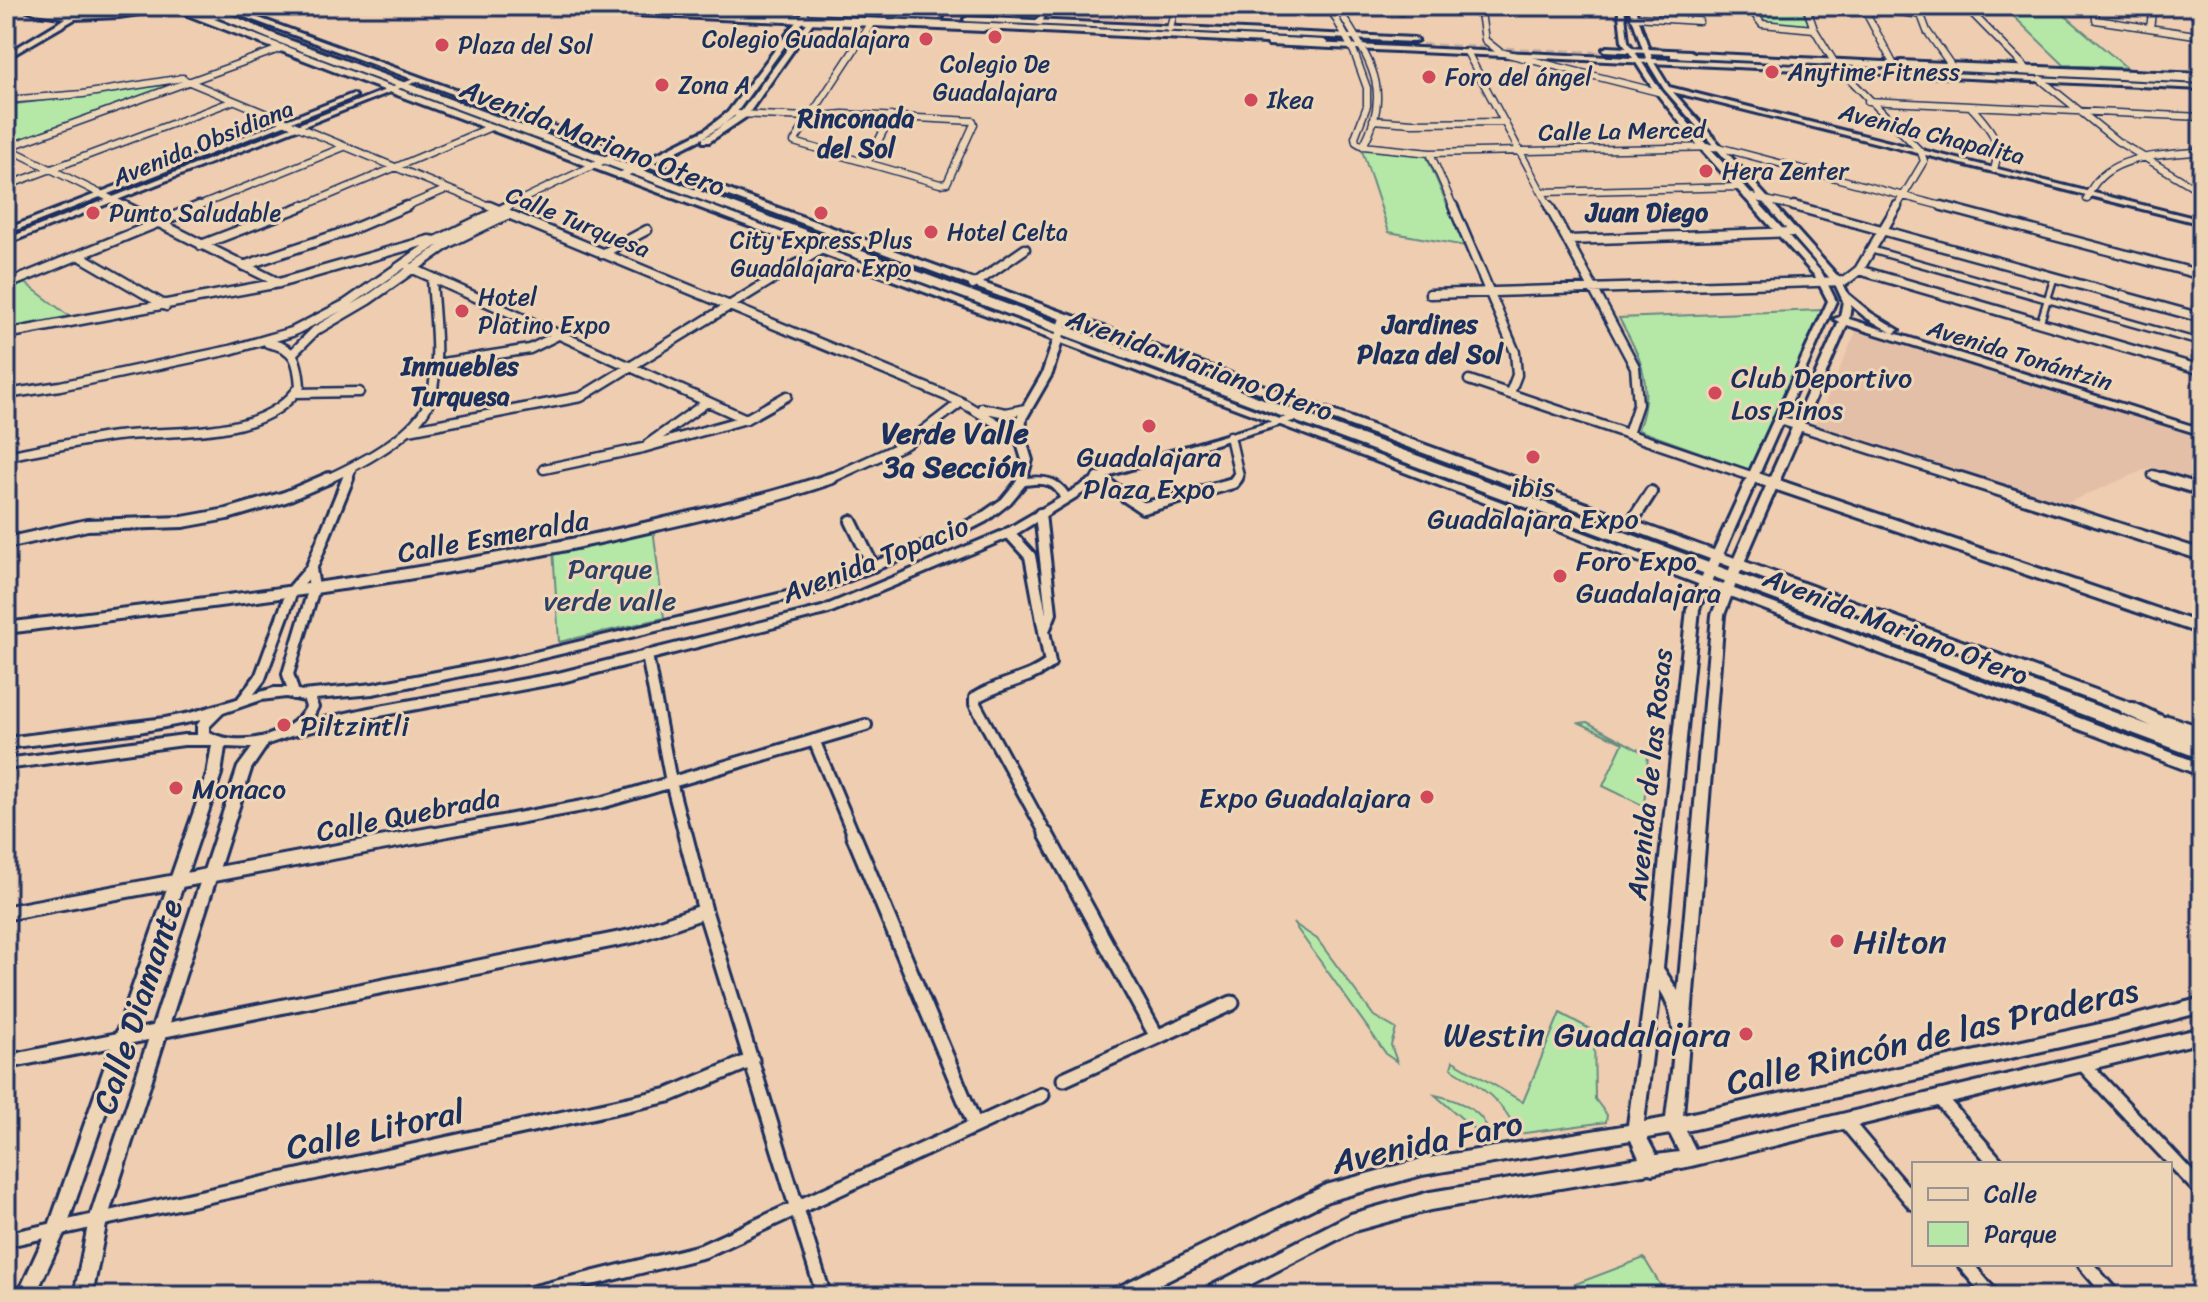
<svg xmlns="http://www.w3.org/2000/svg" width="2208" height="1302" viewBox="0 0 2208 1302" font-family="Sriracha,sans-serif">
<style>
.built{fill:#e3bfa8}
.green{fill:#b5e7a7;stroke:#688b82;stroke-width:2}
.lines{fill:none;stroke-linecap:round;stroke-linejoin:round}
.primary-tunnel{stroke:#c4ada0;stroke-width:9;stroke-dasharray:9 5;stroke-linecap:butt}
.pedestrian-casing{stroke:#1b2f5e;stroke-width:10}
.minor-far3-casing{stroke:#1b2f5e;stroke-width:9}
.minor-far2-casing{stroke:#1b2f5e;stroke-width:13}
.minor-far1-casing{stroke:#1b2f5e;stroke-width:16}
.minor-casing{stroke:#1b2f5e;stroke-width:19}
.tertiary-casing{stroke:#1b2f5e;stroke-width:6}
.secondary-casing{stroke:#1b2f5e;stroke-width:6}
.primary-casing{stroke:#1b2f5e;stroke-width:6}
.pedestrian{stroke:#edd5b6;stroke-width:5}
.minor-far3{stroke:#edd5b6;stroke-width:6}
.minor-far2{stroke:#edd5b6;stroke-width:8}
.minor-far1{stroke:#edd5b6;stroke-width:10}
.minor{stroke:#edd5b6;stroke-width:13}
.tertiary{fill:#edd5b6;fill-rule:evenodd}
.secondary{fill:#edd5b6;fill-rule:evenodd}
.primary{fill:#edd5b6;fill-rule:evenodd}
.poi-dot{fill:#d1495b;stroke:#edd5b6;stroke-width:3}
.labels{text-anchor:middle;stroke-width:6;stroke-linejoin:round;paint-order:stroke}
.far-poi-label{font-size:24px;fill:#1b2f5e;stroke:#edd5b6;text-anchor:start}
.far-street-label{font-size:24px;fill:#1b2f5e;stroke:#edd5b6}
.far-neighbourhood-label{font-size:26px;font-weight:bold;fill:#1b2f5e;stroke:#edd5b6}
.street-label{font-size:28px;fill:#1b2f5e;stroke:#edd5b6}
.poi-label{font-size:28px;fill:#1b2f5e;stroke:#edd5b6;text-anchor:start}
.park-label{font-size:28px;fill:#2a4165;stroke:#edd5b6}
.neighbourhood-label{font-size:30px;font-weight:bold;fill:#1b2f5e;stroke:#edd5b6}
.near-poi-label{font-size:34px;fill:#1b2f5e;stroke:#edd5b6;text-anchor:start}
.near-street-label{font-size:34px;fill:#1b2f5e;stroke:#edd5b6}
</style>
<rect width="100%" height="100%" fill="#eecdb0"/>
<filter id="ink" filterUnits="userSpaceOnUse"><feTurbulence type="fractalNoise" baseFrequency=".0125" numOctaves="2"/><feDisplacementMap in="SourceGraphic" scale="16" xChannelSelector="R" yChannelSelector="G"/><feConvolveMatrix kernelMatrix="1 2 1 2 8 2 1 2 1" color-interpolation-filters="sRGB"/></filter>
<g filter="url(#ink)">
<!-- built -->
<path class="built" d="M1053 6 1161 8V24L1049 18Z
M1857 329 2202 437V482L2151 467 2064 504 1816 424Z"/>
<!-- green -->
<path class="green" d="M2003 6H2039L2062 13 2127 68 2064 65Z
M1757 7 1803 11 1810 27 1767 25Z
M179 83 12 142 6 141V108L16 104Z
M1361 147 1426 155 1465 246 1389 232Z
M24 282 69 316 54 324 6 331V289Z
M1822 310 1749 470 1638 430C1655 385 1641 358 1619 318Z
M653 528 664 618 559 642 553 549Z
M1587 722 1648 755 1644 806 1603 786 1623 743 1580 723Z
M1293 923 1317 939 1374 1016 1396 1029 1391 1045 1397 1062 1387 1055Z
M1560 1013 1594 1031 1595 1099 1607 1115 1606 1122 1518 1134C1506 1103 1478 1084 1451 1068L1453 1061 1523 1102Z
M1435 1095C1455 1099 1490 1112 1487 1137H1483Z
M1644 1258 1667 1296H1544Z"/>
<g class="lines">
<!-- primary-tunnel -->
<path class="primary-tunnel" d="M1324 43 1676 59"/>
<defs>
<path id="pedestrian" d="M1872 250 2202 343
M2040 323 2054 278"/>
<path id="minor-far3" d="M1329 6 1354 52 1367 88V106L1355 137 1356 142 1363 146 1430 153 1718 147 1949 208
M1337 6C1367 58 1395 87 1363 146
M1396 6 1401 12
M1480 6 1485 40 1500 52 1658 92
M1748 6 1762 24 1814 29
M1806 6 1814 29 1833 60
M1858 6 1921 15 1927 31 1951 65
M1965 6 2026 68
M1996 6 2000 7
M2095 6 2096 20 2202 36
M1863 7 1893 63
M1634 17 1699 21
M1039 22 1046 6
M2150 28 2153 6
M1170 29 1175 6
M1467 52 1550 208
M1841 70 1921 152 1924 161 1896 208
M180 78 494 208
M2040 79 2117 141 2202 192
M6 100 83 94 183 78
M1868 101 2202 117
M1971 107C1990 128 2003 141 1994 170
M737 114 810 117
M843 114 973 121 974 124 947 183 940 184 794 142 810 117Z
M810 117 871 24
M1373 120 1412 123 1505 122
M6 147 129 208
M6 148 282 48
M1430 153 1454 208
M867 163 891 116
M6 186 233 101
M1543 192 1740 187
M1747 196 1802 208
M2087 199C2102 153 2162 156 2202 151
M194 208 344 147
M299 208 491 127
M402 208 447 189
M504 208 617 154"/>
<path id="minor-far2" d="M125 206 279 283
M489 206 961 402 1020 437
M1453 206 1515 352 1517 375 1510 393
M1549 206 1635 367 1638 404 1628 434
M1794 206 2202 318
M1942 206 2202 275
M1569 240 1793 232
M201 245 303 206
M602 254 647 230
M80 256 166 306
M243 266 348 231 407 206
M409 267 746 419
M1859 270 2202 370
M6 285 199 206
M973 285 1025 249
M1430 294 1845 281 1859 270 1897 206
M6 334 279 283 429 240 449 243
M293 353 315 331 368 300 449 243 509 214
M436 364 530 349 558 335
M1469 380 1763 480
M295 393 359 392
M6 394 60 386 230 350 292 332 346 304 438 240 508 206
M982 408 1006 413 1025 409
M1780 420 1967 480
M409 430 581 397 820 250
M1230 436 1239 476 1236 480
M648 444 707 402
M6 456C43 449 79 441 116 436 175 429 264 441 300 386 298 360 295 348 268 343
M544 469 643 448 746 419 787 396
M2153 475 2169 480
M1098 478 1101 480
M325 480C358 465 420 434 431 397 441 359 434 317 432 278
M347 480 352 468
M827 480 906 444 961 402"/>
<path id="minor-far1" d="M1098 478 1143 508 1233 483 1237 478
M1757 478 2202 629
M1961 478 2202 555
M2162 478 2202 490
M1040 514 1051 613 1045 628
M851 521 873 566
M1629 526 1651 492
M1009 533 1030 556 1050 663C1028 681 999 682 975 698V704L1047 836
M6 543 87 525 183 522 227 514 285 497 329 478
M6 628C224 601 443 576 657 525 716 511 775 498 832 478
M647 655 671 782 685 836
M294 694 288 674 314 588 311 569
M243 700 260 678 292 591 311 569 348 478
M814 740 854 836
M421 836 604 802 866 725"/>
<path id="minor" d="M685 834 705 911 824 1296
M853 834 975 1125
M1046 834 1157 1037
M6 913 432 834
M6 1062 633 936 705 911
M2083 1064 2202 1191
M1064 1079 1232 1003
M1940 1099 1997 1164
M1845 1121 1914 1203
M6 1240 669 1095 752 1060
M1965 1264 1992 1296
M2085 1264 2113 1296
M521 1296 703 1251 1042 1095"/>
<path id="tertiary" d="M1618 6H1624L1628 41 1656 84 1706 144 1822 273 1836 301 1699 609 1663 968 1678 991 1712 615 1731 565 1839 322 1834 319 1840 317 1843 301 1835 284 1664 89 1647 61 1628 6H1634L1653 61 1669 87 2202 220V224L1673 92 1842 281 1848 294 1871 313 1899 330 1894 333 1891 332 1865 317 1851 305 1849 319 2202 429V435L1847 325 1743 565 1724 615 1683 1115 2109 1022 2202 998V1012L2109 1036 1686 1131 1695 1149 2202 1028V1042L1691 1166 1652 1174 1649 1173 1430 1210 1354 1231 1228 1296H1200L1203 1290 1351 1214 1430 1192 1639 1158 1631 1140 1422 1175 1328 1201 1137 1296H1109L1112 1290 1326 1185 1422 1159 1628 1125 1648 969 1687 609 1828 301 1815 276 1700 148 1651 86 1622 41ZM1660 990C1684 1026 1670 1077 1666 1118L1644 1122ZM1670 1134 1679 1152 1656 1155 1647 1138Z
M805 10 810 11 734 116 711 134 623 178H617V174L705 130 728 112Z
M809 20 814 21 746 117 709 142H703V138L740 113Z
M416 78 419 80 418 81 6 244V239Z
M353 94 356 96 355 97 6 234V229Z
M1065 315 1069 318 1052 374 1026 419 1025 437 1032 460 1027 478C1044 476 1058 478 1068 493L1106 470 1314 409H1320L1322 411 1320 413 1114 474 1013 536 829 613 558 683 369 718 291 736 268 744 251 769 107 1220 92 1296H74L89 1220 238 767 252 748 225 747 221 774 66 1229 35 1296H17L49 1226 207 774 212 745H184L6 769V759L184 735H197V725L201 720 139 732 6 748V738L165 718 190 713 274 688H286L303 691 373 684 510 658 816 585 938 536 979 515 1002 499 1016 482 1022 460 1015 437 1016 419 1042 374 1061 318ZM1034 484C1046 483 1055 486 1060 498L1005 530 822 607 558 673 369 708 311 721 318 707 315 699 373 694 510 666 823 591 946 542 987 521 1010 503 1025 485ZM286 697 304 701 306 707C290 737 238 748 209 732V727L223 713 261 700Z"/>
<path id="secondary" d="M17 6 79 15 185 6 188 9 339 67 2202 764V776L1278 424 333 71 182 13 179 8 119 17 75 19 6 59V54L66 18 35 13Z
M215 6H226L2142 707 2144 711 2142 715H2132Z
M476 6H527L983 27 987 29 983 31 480 8Z
M704 6H753L939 15 943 17 939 19 708 8Z
M968 17 1414 38 1418 40 1414 42 965 21 964 19Z
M1271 41 2202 85V89L1268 45 1267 43Z
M1607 47 1690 51 1694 53 1690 55 1604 51 1603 49Z
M1900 61 2202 74V78L1903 65H1900Z
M2168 716 2202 727V739L2163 726 2161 722 2163 718Z"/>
<path id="primary" d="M178 6H190L213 13 203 6C215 6 265 31 281 37L2151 726 2122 713 2120 708 2122 703H2134L2196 732 2199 737 2194 742 2202 745V759L275 41 220 18 213 19Z
M555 6H610L1324 40 1328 43 1324 46 559 8Z
M1674 52 2202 77V83L1671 57V53Z"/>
</defs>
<!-- pedestrian casing -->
<use href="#pedestrian" class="pedestrian-casing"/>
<!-- minor-far3 casing -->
<use href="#minor-far3" class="minor-far3-casing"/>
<!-- minor-far2 casing -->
<use href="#minor-far2" class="minor-far2-casing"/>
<!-- minor-far1 casing -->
<use href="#minor-far1" class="minor-far1-casing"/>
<!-- minor casing -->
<use href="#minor" class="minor-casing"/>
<!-- tertiary casing -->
<use href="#tertiary" class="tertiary-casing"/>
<!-- secondary casing -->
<use href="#secondary" class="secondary-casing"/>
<!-- primary casing -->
<use href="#primary" class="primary-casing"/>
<!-- pedestrian -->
<use href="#pedestrian" class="pedestrian"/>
<!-- minor-far3 -->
<use href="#minor-far3" class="minor-far3"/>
<!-- minor-far2 -->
<use href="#minor-far2" class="minor-far2"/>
<!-- minor-far1 -->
<use href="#minor-far1" class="minor-far1"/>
<!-- minor -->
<use href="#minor" class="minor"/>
<!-- tertiary -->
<use href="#tertiary" class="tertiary"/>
<!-- secondary -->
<use href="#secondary" class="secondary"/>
<!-- primary -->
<use href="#primary" class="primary"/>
</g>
</g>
<!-- markers -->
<g class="poi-dot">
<circle cx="995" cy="37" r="8"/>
<circle cx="926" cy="39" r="8"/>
<circle cx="442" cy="45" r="8"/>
<circle cx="1772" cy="72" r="8"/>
<circle cx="1429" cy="77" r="8"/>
<circle cx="662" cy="85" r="8"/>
<circle cx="1251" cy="100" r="8"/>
<circle cx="1706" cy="171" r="8"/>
<circle cx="93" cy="213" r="8"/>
<circle cx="821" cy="213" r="8"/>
<circle cx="931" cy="232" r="8"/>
<circle cx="462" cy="311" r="8"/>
<circle cx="1715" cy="393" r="8"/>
<circle cx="1149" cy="426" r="8"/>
<circle cx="1533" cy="457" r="8"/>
<circle cx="1560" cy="576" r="8"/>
<circle cx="284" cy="725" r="8"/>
<circle cx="176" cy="788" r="8"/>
<circle cx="1427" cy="797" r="8"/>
<circle cx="1837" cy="941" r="8"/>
<circle cx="1746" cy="1034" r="8"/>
</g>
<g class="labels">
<!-- far-poi labels -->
<g class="far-poi-label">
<text x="910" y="47" text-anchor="end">Colegio Guadalajara</text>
<text x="458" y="53">Plaza del Sol</text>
<text x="995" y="72" text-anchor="middle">Colegio De<tspan x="995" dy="28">Guadalajara</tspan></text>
<text x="1788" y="80">Anytime Fitness</text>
<text x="1445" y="85">Foro del ángel</text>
<text x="678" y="93">Zona A</text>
<text x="1267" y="108">Ikea</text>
<text x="1722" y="179">Hera Zenter</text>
<text x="109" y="221">Punto Saludable</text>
<text x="947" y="240">Hotel Celta</text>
<text x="821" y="248" text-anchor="middle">City Express Plus<tspan x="821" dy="28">Guadalajara Expo</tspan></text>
<text x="478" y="305">Hotel<tspan x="478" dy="28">Platino Expo</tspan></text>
</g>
<!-- far-street labels -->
<g class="far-street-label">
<text transform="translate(1622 131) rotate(-1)" y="8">Calle La Merced</text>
<text transform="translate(1932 134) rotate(14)" y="8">Avenida Chapalita</text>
<text transform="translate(203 143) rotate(-22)" y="8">Avenida Obsidiana</text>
<text transform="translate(578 222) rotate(22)" y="8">Calle Turquesa</text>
<text transform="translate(2020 355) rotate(17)" y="8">Avenida Tonántzin</text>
</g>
<!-- far-neighbourhood labels -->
<g class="far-neighbourhood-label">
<text x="856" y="127">Rinconada<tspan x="856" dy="30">del Sol</tspan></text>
<text x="1647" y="221">Juan Diego</text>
<text x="1430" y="333">Jardines<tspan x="1430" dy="30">Plaza del Sol</tspan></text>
<text x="460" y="375">Inmuebles<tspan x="460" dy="30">Turquesa</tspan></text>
</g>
<!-- street labels -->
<g class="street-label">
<text transform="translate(593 137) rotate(21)" y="10">Avenida Mariano Otero</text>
<text transform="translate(1200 364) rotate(20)" y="10">Avenida Mariano Otero</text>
<text transform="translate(493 536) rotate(-10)" y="10">Calle Esmeralda</text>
<text transform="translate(875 559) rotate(-21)" y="10">Avenida Topacio</text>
<text transform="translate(1896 626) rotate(21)" y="10">Avenida Mariano Otero</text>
<text transform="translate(1649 774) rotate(-84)" y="10">Avenida de las Rosas</text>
<text transform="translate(408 814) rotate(-11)" y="10">Calle Quebrada</text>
</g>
<!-- poi labels -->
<g class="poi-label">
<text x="1731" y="387">Club Deportivo<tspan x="1731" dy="32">Los Pinos</tspan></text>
<text x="1149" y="466" text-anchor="middle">Guadalajara<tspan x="1149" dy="32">Plaza Expo</tspan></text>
<text x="1533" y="496" text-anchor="middle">ibis<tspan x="1533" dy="32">Guadalajara Expo</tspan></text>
<text x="1576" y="570">Foro Expo<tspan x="1576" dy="32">Guadalajara</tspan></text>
<text x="300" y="735">Piltzintli</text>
<text x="192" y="798">Monaco</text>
<text x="1411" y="807" text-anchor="end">Expo Guadalajara</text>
</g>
<!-- park labels -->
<g class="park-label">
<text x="610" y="578">Parque<tspan x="610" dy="32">verde valle</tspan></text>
</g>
<!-- neighbourhood labels -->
<g class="neighbourhood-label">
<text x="955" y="443">Verde Valle<tspan x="955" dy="34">3a Sección</tspan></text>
</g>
<!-- near-poi labels -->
<g class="near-poi-label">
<text x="1853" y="953">Hilton</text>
<text x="1730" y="1046" text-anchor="end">Westin Guadalajara</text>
</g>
<!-- near-street labels -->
<g class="near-street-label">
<text transform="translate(137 1006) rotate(-72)" y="12">Calle Diamante</text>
<text transform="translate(1932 1036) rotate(-13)" y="12">Calle Rincón de las Praderas</text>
<text transform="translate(375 1129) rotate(-12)" y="12">Calle Litoral</text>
<text transform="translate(1427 1142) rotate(-12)" y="12">Avenida Faro</text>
</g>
</g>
<!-- margin -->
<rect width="2208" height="1302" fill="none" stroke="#edd5b6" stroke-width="32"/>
<rect x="16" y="16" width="2176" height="1270" fill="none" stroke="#1b2f5e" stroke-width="3" filter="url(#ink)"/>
<!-- legend -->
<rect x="1912" y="1162" width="260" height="104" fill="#edd5b6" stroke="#999393" stroke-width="2"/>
<rect x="1928" y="1188" width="40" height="12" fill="#edd5b6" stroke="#999393" stroke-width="2"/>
<text x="1984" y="1202" font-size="24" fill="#1b2f5e">Calle</text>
<rect x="1928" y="1222" width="40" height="24" fill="#b5e7a7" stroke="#999393" stroke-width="2"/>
<text x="1984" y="1242" font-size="24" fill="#1b2f5e">Parque</text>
</svg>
